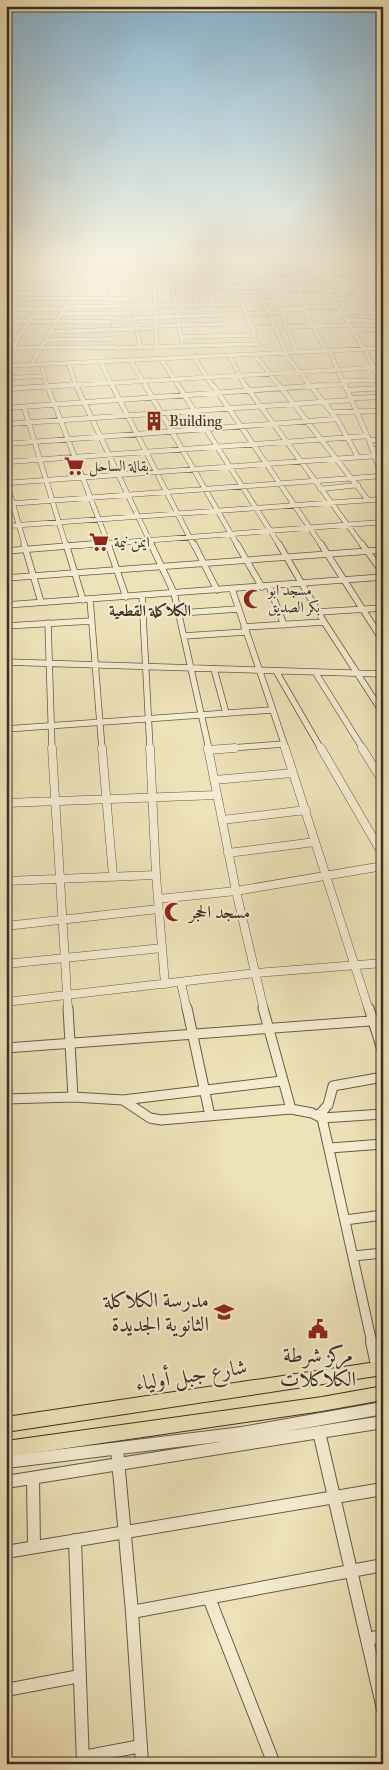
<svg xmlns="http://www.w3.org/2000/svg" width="389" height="1770" viewBox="0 0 389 1770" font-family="'IM FELL Great Primer',Amiri,serif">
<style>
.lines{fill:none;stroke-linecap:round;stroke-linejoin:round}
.minor-far5-casing{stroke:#665c48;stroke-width:4.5}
.minor-far4-casing{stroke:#665c48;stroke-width:5.5}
.minor-far3-casing{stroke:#665c48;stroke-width:7}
.minor-far2-casing{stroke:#665c48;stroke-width:9}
.minor-far1-casing{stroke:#665c48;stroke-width:11}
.minor-casing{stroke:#665c48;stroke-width:14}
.major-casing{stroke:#392f23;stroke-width:2}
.minor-far5{stroke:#f4ecd1;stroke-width:4}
.minor-far4{stroke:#f4ecd1;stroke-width:4.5}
.minor-far3{stroke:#f4ecd1;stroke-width:5.5}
.minor-far2{stroke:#f4ecd1;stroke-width:8}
.minor-far1{stroke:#f4ecd1;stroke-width:9}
.minor{stroke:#f4ecd1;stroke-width:12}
.major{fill:#eee2b8;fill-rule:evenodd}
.labels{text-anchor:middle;stroke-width:4.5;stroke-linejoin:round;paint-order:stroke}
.far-poi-label{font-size:15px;fill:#392f23;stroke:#f4ecd1;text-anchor:start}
.far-neighbourhood-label{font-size:16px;font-weight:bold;fill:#392f23;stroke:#f4ecd1}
.poi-label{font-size:18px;fill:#392f23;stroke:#f4ecd1;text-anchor:start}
.near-poi-label{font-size:21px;fill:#392f23;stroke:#f4ecd1;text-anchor:end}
.near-street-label{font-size:21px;fill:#392f23;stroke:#f4ecd1}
</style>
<rect width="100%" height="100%" fill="#eee2b8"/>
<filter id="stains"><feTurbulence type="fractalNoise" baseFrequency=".004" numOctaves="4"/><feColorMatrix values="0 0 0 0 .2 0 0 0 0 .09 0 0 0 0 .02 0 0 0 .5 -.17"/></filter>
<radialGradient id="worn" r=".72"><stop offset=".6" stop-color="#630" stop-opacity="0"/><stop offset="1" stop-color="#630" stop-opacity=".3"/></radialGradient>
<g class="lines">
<defs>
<path id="minor-far5" d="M6 265 318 274 383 271
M206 266 315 267 383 262
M365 268 383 293
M343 269 383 330
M156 270 154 287 157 347
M6 272 34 273
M272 272 273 288 296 352
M317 272 364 349
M293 273 306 313 326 351
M34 274H53
M6 279 73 281
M231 280 272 281
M71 286H210L327 290
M91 286 100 262
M137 287 144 262
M168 287 169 262
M172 287 182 342
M6 288 73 289
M73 289V281L81 262
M327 291 356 288 383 292
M261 294 286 352
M239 297 330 295
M6 298 129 299
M109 299 122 262
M333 300 361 296
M241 301 254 332
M211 304 213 286
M65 307 242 304
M196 307 197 286
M304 307 338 306
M6 309H64
M282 309H304
M306 313 383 312
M61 314 132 313
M246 314 284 312
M134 318 222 315
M346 319 378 322
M6 321 110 322
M136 325 140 347
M155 326 225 324
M252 328 350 325
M353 330 383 329
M50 332 156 328
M6 336H19
M181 337 255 335
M46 340 113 339
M6 348 116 347
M116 348 258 344
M365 350 382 387
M330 352 345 387
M285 354 311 387
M255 355 280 387
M230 356 245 387
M194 357 213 387
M6 359 36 309
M161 359 179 387
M131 361 146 387
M101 363 113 387
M69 364 76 387
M31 365 67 304
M6 366 383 348
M42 366 47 387
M6 378 44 376
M344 381 381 380
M45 387 383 367
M307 387 345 384"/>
<path id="minor-far4" d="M47 385 109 546
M76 385 152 546
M112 385 194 546
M145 385 238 546
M178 385 280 546
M213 385 322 546
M245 385 363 546
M279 385 368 500
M310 385 337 419 358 457
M345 385 369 440 383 479
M381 385 383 389
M6 389 67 385
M348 390 383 388
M351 398 383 397
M24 407 66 546
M6 408 325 385
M332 412 383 411
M6 424 351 400
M369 440H383
M6 444 337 419
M373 449H383
M6 462 367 436
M6 480 25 546
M6 483 375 456
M320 489 358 485
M6 504 381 476
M6 526 383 499
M76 546 383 522"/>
<path id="minor-far3" d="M24 544 41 602
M66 544 83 600
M108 544 126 597
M151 544 174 593 209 749
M194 544 217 590
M237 544 262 587
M279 544 324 622 383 713
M321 544 383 641
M362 544 383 573
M6 551 92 544
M6 578 383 550
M269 586 284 625
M232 589 286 749
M142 596 150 749
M90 599 102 749
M6 605 383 577
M318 612 383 608
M180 613 238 609
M48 623 52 749
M6 626 91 621
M244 627 324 622
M184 636 245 632
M6 662 383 674
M214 669 226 713
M276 671 321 749
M315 672 363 749
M6 729 271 710
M219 749 283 744"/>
<path id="minor-far2" d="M52 748 68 1010
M102 748 113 876
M150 748 156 875 165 984
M208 748 236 891 264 1010
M285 748 369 1010
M321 748 383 855
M362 748 383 782
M208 750 235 748
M214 780 293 773
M6 803 217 795
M222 820 306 810
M228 853 315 842
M6 881 156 875
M158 899 236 891 383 866
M6 926 158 909
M6 964 162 948
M181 983 187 1010
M6 1002 256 973 383 963"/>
<path id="minor-far1" d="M68 1008 73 1097
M187 1008 210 1116
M263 1008 291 1109
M369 1008 383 1053
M6 1048 383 1020
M6 1099 73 1097 123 1100 281 1081
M123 1100 150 1118 161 1120 291 1109 312 1113 322 1118 372 1343
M319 1115 328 1105 333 1086 383 1077
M322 1118 383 1114
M330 1148 383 1144
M345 1220 383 1215
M353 1256 383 1253"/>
<path id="minor" d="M372 1342 378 1369
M319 1432 383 1709
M117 1449 132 1612 142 1764
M6 1462 242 1433 383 1408
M33 1478 34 1547
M6 1482 383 1422
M75 1540 83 1764
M6 1552 383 1489
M209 1598 274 1764
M132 1612 383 1565
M367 1639 383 1636
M6 1690 80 1676
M83 1757 141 1746"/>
<path id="major" d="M383 1361V1375L6 1432V1417Z
M383 1386V1400L322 1411 6 1457V1441L322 1397Z"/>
</defs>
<!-- minor-far5 casing -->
<use href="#minor-far5" class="minor-far5-casing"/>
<!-- minor-far4 casing -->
<use href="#minor-far4" class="minor-far4-casing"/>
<!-- minor-far3 casing -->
<use href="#minor-far3" class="minor-far3-casing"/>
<!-- minor-far2 casing -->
<use href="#minor-far2" class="minor-far2-casing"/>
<!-- minor-far1 casing -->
<use href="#minor-far1" class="minor-far1-casing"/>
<!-- minor casing -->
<use href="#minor" class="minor-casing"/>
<!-- major casing -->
<use href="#major" class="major-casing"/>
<!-- minor-far5 -->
<use href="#minor-far5" class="minor-far5"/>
<!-- minor-far4 -->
<use href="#minor-far4" class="minor-far4"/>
<!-- minor-far3 -->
<use href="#minor-far3" class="minor-far3"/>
<!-- minor-far2 -->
<use href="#minor-far2" class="minor-far2"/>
<!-- minor-far1 -->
<use href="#minor-far1" class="minor-far1"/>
<!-- minor -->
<use href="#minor" class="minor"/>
<!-- major -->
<use href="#major" class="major"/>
</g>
<!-- sky -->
<linearGradient id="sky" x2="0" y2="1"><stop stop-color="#89b7d4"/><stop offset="0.51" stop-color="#f7f2df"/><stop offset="1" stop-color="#f7f2df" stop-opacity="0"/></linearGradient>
<rect width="389" height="510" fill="url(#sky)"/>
<!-- icons -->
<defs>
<symbol id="building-bare" viewBox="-9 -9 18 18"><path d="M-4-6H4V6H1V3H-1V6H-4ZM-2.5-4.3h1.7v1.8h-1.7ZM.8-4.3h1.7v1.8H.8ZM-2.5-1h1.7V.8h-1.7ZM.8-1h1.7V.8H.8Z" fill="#8f2418" stroke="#f4ecd1" stroke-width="2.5" paint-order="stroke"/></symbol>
<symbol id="supermarket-bare" viewBox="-9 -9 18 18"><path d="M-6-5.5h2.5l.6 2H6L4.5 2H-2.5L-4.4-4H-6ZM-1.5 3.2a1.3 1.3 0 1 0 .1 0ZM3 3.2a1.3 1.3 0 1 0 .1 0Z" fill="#8f2418" stroke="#f4ecd1" stroke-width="2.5" paint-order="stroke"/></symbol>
<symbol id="mosque-bare" viewBox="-9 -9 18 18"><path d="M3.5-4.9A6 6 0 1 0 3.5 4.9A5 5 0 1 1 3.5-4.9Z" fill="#8f2418" stroke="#f4ecd1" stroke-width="2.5" paint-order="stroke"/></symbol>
<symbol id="school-bare" viewBox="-9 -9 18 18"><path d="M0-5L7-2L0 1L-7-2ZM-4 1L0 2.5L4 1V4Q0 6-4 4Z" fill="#8f2418" stroke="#f4ecd1" stroke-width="2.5" paint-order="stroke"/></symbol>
<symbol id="civic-bare" viewBox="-9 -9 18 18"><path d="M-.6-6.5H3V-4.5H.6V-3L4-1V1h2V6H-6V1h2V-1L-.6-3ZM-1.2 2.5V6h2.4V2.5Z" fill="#8f2418" stroke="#f4ecd1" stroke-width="2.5" paint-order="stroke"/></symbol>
</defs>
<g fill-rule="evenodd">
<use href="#building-bare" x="140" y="407" width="28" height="28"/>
<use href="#supermarket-bare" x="60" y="452" width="28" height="28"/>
<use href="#supermarket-bare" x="85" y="528" width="28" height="28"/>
<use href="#mosque-bare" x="239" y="585" width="28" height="28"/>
<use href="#mosque-bare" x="160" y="898" width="28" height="28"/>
<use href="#school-bare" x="210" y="1298" width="28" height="28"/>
<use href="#civic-bare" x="304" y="1315" width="28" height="28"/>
</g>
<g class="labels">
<!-- far-poi labels -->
<g class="far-poi-label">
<text x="169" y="426">Building</text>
<text x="89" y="471">بقالة الساحل</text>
<text x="114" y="547">ايمن نيمة</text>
<text x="268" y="595">مسجد ابو<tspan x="268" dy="17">بكر الصديق</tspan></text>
</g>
<!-- far-neighbourhood labels -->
<g class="far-neighbourhood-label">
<text x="150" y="616">الكلاكلة القطعية</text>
</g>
<!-- poi labels -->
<g class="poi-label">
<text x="189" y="918">مسجد الحجر</text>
</g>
<!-- near-poi labels -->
<g class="near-poi-label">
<text x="209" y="1307">مدرسة الكلاكلة<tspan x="209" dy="24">الثانوية الجديدة</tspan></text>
<text x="318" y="1362" text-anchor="middle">مركز شرطة<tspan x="318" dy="24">الكلاكلات</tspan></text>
</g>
<!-- near-street labels -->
<g class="near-street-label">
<text transform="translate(191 1375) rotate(-9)" y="7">شارع جبل أولياء</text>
</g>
</g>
<!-- margin -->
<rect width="389" height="1770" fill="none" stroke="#eee2b8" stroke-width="25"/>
<rect x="8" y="8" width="374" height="1755" fill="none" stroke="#392f23" stroke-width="2.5"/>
<rect x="12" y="12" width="364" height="1745" fill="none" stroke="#392f23"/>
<rect width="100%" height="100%" filter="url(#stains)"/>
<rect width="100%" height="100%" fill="url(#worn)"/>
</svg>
